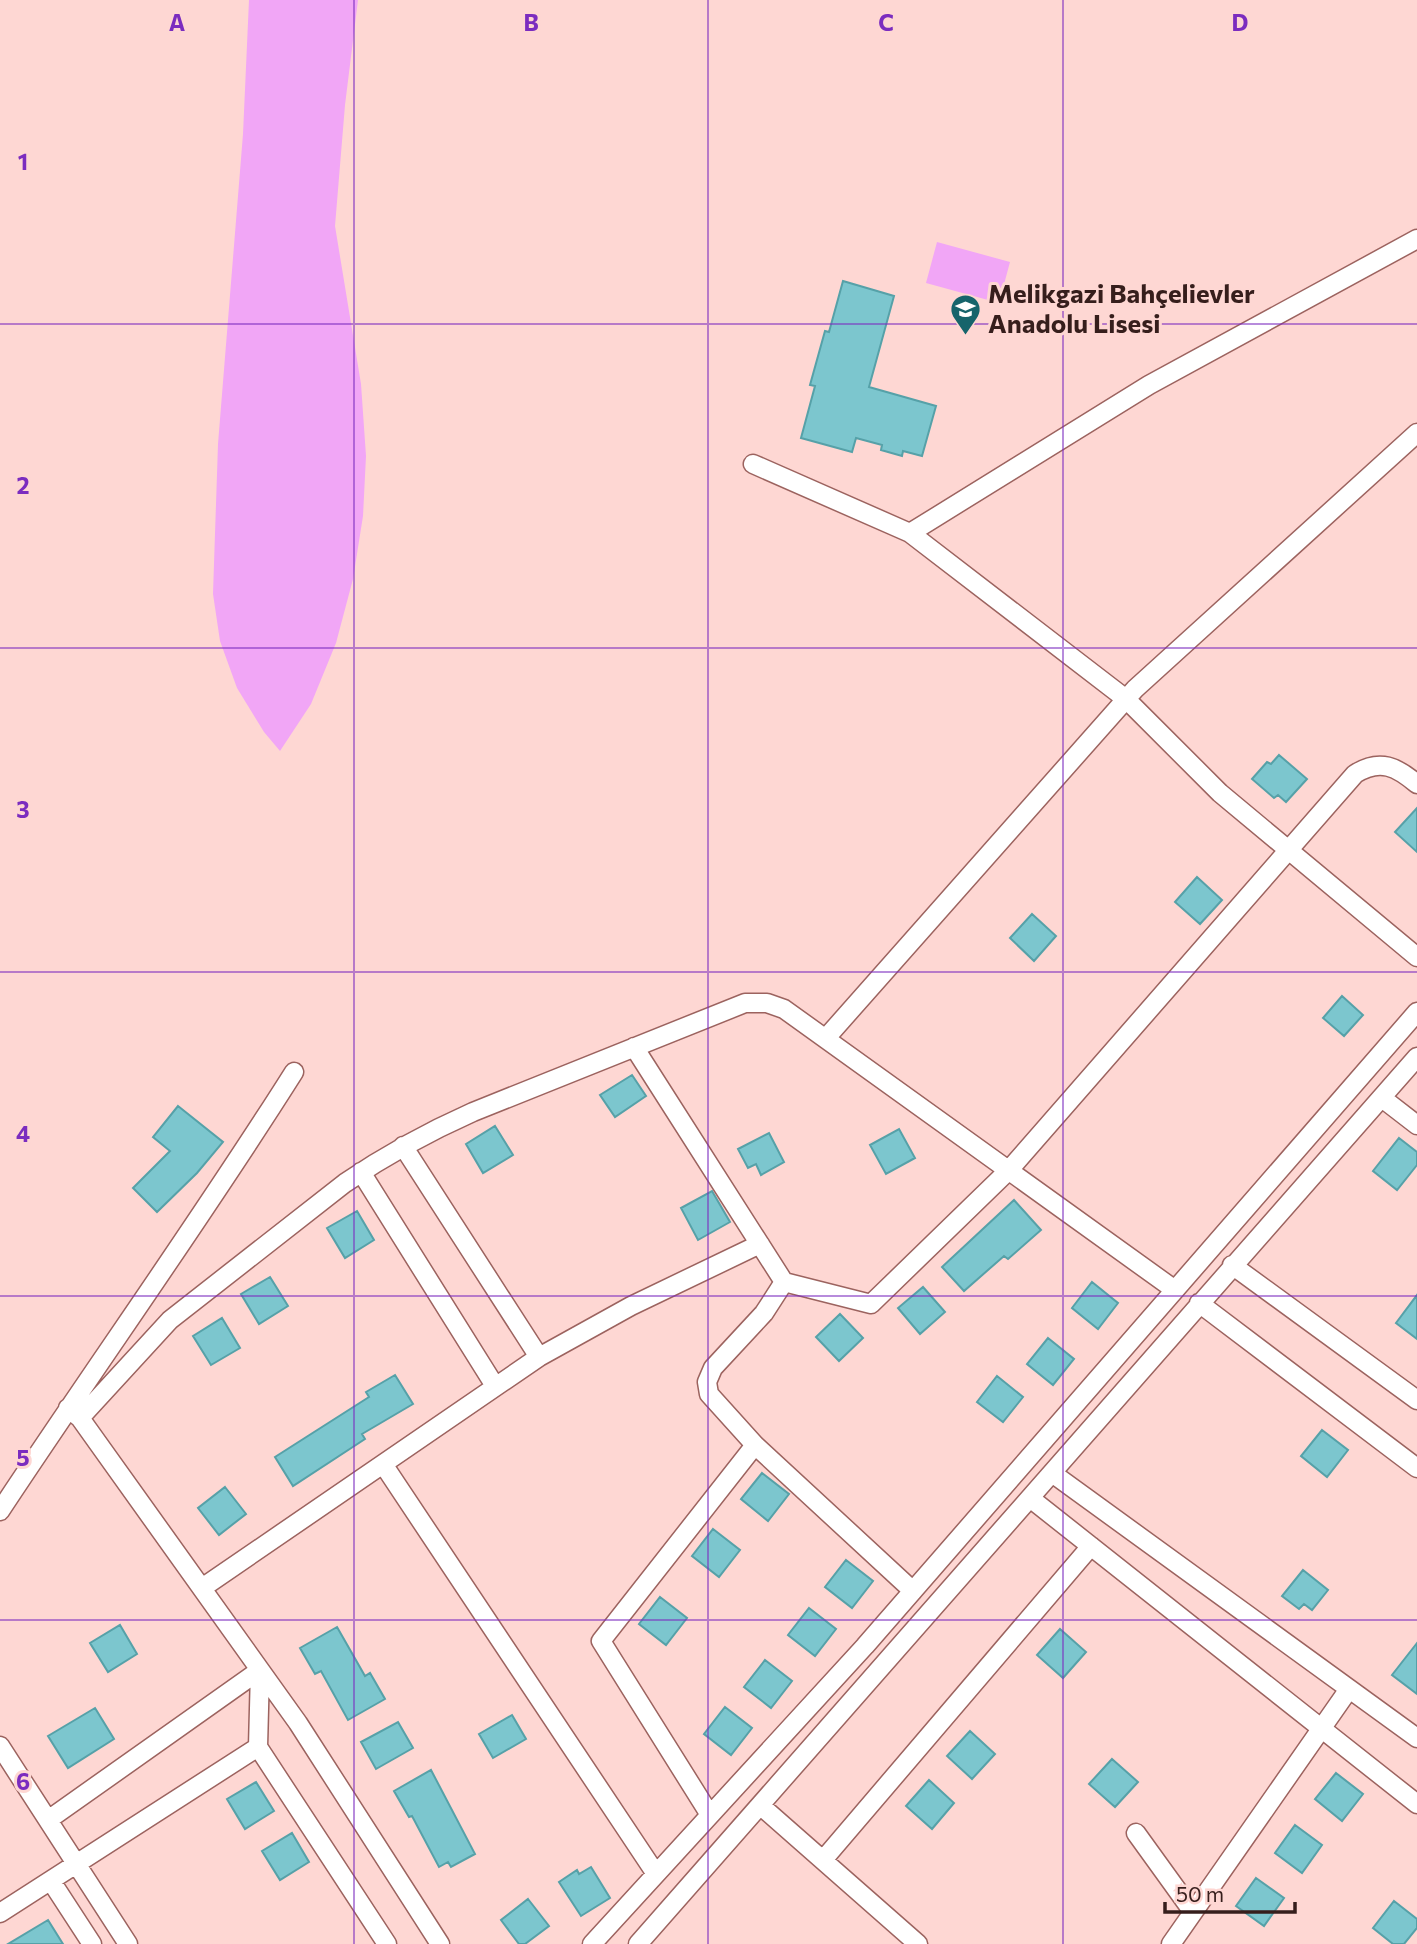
<svg xmlns="http://www.w3.org/2000/svg" width="1417" height="1944" viewBox="0 0 1417 1944" font-family="Commissioner,sans-serif">
<style>
.green{fill:#f1a6f6}
.building{fill:#7cc6ce;stroke:#56a1a8;stroke-width:2}
.lines{fill:none;stroke-linecap:round;stroke-linejoin:round}
.minor-casing{stroke:#9c635f;stroke-width:21}
.minor{stroke:#fff;stroke-width:18}
.grid{fill:none;stroke:#7b2cbf;stroke-width:2;stroke-opacity:0.55}
.labels{text-anchor:middle;stroke-width:6;stroke-linejoin:round;paint-order:stroke}
.poi-label{font-size:26px;font-weight:bold;fill:#361e1c;stroke:#fed7d3;text-anchor:start}
.grid-label{font-size:23px;text-anchor:middle;font-weight:bold;fill:#7b2cbf;stroke:#fed7d3;stroke-width:6;stroke-linejoin:round;paint-order:stroke}
</style>
<rect width="100%" height="100%" fill="#fed7d3"/>
<!-- green -->
<path class="green" d="M249 0H358L345 105 335 226 361 384 366 456 363 516 353 579 336 643 311 704 280 751 264 732 237 688 220 641 213 594 218 444 243 134Z
M937 242 1010 262 999 303 926 283Z"/>
<!-- building -->
<path class="building" d="M843 281 894 296 869 387 936 406 922 456 903 451 902 456 881 450 882 445 856 438 852 452 801 438 815 386 810 385 825 331 829 332Z
M1279 755 1307 779 1286 802 1278 795 1274 798 1252 779 1267 762 1271 764Z
M1417 808V852L1395 832Z
M1197 877 1222 900 1200 924 1175 902Z
M1032 914 1056 936 1034 961 1010 938Z
M1342 996 1363 1015 1344 1036 1323 1018Z
M632 1075 646 1096 615 1117 600 1095Z
M178 1106 223 1142 197 1173 157 1212 133 1188 170 1151 153 1137Z
M495 1126 513 1155 483 1173 466 1144Z
M899 1129 915 1158 886 1174 870 1145Z
M769 1133 784 1162 761 1175 756 1164 748 1168 738 1149Z
M1399 1138 1417 1152V1165L1397 1190 1373 1171Z
M712 1191 730 1222 698 1240 681 1208Z
M1014 1200 1041 1230 1008 1259 1004 1256 964 1291 942 1267Z
M357 1211 374 1240 345 1258 327 1228Z
M270 1277 288 1306 259 1324 241 1294Z
M1092 1282 1118 1303 1098 1329 1072 1308Z
M923 1287 945 1312 920 1334 898 1308Z
M1417 1295V1339L1396 1323Z
M840 1314 863 1338 839 1361 816 1337Z
M222 1318 240 1348 211 1365 193 1336Z
M1048 1338 1074 1359 1053 1385 1027 1364Z
M395 1375 413 1404 362 1434 365 1439 293 1486 275 1457 369 1397 366 1392Z
M997 1376 1023 1397 1003 1422 977 1402Z
M1322 1430 1348 1450 1327 1477 1301 1456Z
M762 1473 789 1494 768 1521 741 1499Z
M225 1487 246 1514 219 1535 198 1508Z
M713 1529 740 1550 719 1577 692 1556Z
M846 1560 873 1581 852 1608 825 1587Z
M1303 1570 1328 1590 1312 1610 1304 1604 1299 1609 1282 1596Z
M660 1597 687 1618 666 1645 639 1624Z
M809 1608 836 1629 815 1656 788 1635Z
M120 1625 137 1654 108 1672 90 1643Z
M337 1627 365 1676 370 1673 385 1699 348 1720 321 1671 315 1674 300 1648Z
M1060 1629 1086 1652 1063 1678 1037 1655Z
M1417 1643V1694L1392 1675Z
M765 1660 792 1681 771 1708 744 1687Z
M725 1707 752 1728 731 1755 704 1734Z
M95 1708 114 1739 68 1768 48 1736Z
M512 1715 526 1739 493 1758 479 1734Z
M398 1722 413 1748 376 1769 361 1742Z
M970 1731 995 1754 972 1779 947 1756Z
M1112 1759 1138 1782 1115 1807 1089 1784Z
M431 1770 475 1854 451 1867 448 1862 439 1867 412 1816 409 1817 394 1791Z
M1336 1773 1363 1794 1342 1821 1315 1799Z
M929 1780 954 1803 932 1829 906 1806Z
M256 1782 274 1811 245 1829 227 1799Z
M1295 1825 1322 1845 1302 1873 1275 1853Z
M292 1833 309 1862 280 1880 262 1851Z
M591 1867 610 1898 581 1916 559 1882 577 1870 579 1874Z
M1256 1878 1284 1898 1264 1926 1236 1906Z
M528 1899 549 1926 525 1944H519L501 1920Z
M1394 1901 1417 1919V1928L1404 1944H1393L1373 1928Z
M48 1920 63 1944H8Z"/>
<g class="lines">
<defs>
<path id="minor" d="M753 464 910 533 1126 699 1220 793 1417 957
M910 533 1149 385 1417 239
M826 1038 1135 689 1417 433
M634 1047 784 1282 871 1304 1009 1170 1355 774C1380 758 1397 767 1417 784
M1382 1098 1417 1125
M403 1146 539 1357
M361 1172 495 1386
M1232 1265 1417 1400
M784 1282 764 1313 713 1368 707 1382 709 1394 755 1445 913 1591
M1199 1303 1417 1468
M68 1408 80 1418 298 1723 440 1944
M80 1418 170 1320 345 1183C386 1155 428 1132 473 1112L745 1003H767L784 1009 1175 1290
M383 1464 656 1874
M1052 1473 1417 1738
M1030 1498 1417 1804
M0 1511C97 1364 200 1221 294 1072
M202 1588 539 1357 631 1306 760 1244
M260 1670 258 1747 387 1944
M0 1746 128 1944
M761 1806 918 1944
M710 1815 601 1641 755 1445
M48 1820 260 1670
M1136 1833 1193 1912
M823 1860 1091 1546
M51 1881 92 1944
M0 1913 258 1747
M592 1944 865 1646 1417 1012
M638 1944 1417 1057
M1171 1944 1349 1689"/>
</defs>
<!-- minor casing -->
<use href="#minor" class="minor-casing"/>
<!-- minor -->
<use href="#minor" class="minor"/>
</g>
<!-- grid -->
<path class="grid" d="M354 0V1944M708 0V1944M1063 0V1944M0 324H1417M0 648H1417M0 972H1417M0 1296H1417M0 1620H1417"/>
<!-- icons -->
<defs>
<symbol id="school-pin" viewBox="-11 -11 22 30"><path d="M0 17L-7.5 6A9.5 9.5 0 1 1 7.5 6Z" fill="#16646b" stroke="#fed7d3"/><path d="M0-5L7-2L0 1L-7-2ZM-4 1L0 2.5L4 1V4Q0 6-4 4Z" fill="#fff"/></symbol>
</defs>
<g fill-rule="evenodd">
<use href="#school-pin" x="948" y="292" width="35" height="47"/>
</g>
<g class="labels">
<!-- poi labels -->
<g class="poi-label">
<text x="988" y="303">Melikgazi Bahçelievler<tspan x="988" dy="30">Anadolu Lisesi</tspan></text>
</g>
</g>
<g class="grid-label">
<text x="177" y="31">A</text>
<text x="531" y="31">B</text>
<text x="886" y="31">C</text>
<text x="1240" y="31">D</text>
<text x="23" y="170">1</text>
<text x="23" y="494">2</text>
<text x="23" y="818">3</text>
<text x="23" y="1142">4</text>
<text x="23" y="1466">5</text>
<text x="23" y="1790">6</text>
</g>
<!-- scale -->
<path d="M1165 1902v10h130v-10" fill="none" stroke="#361e1c" stroke-width="3.5"/>
<text x="1176" y="1902" font-size="21" fill="#361e1c" stroke="#fed7d3" stroke-width="5" paint-order="stroke">50 m</text>
</svg>
